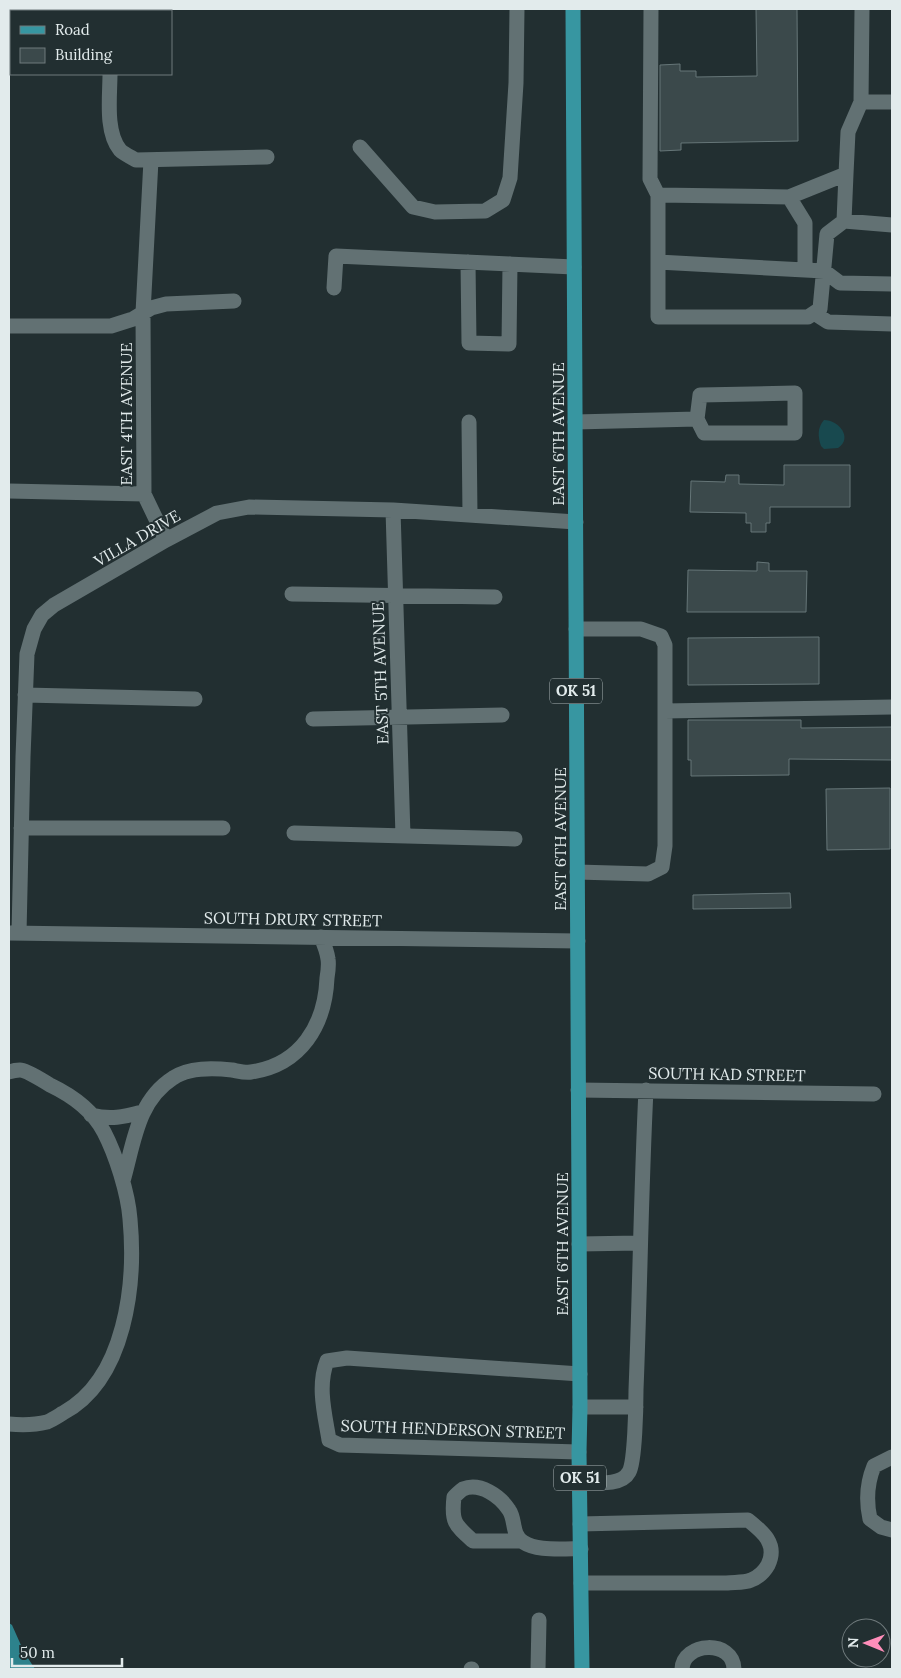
<svg xmlns="http://www.w3.org/2000/svg" width="901" height="1678" viewBox="0 0 901 1678" font-family="Lora,serif">
<style>
.green{fill:#18494f}
.water{fill:#2d828c}
.building{fill:#3b494b;stroke:#667678}
.lines{fill:none;stroke-linecap:round;stroke-linejoin:round}
.minor{stroke:#627173;stroke-width:15}
.major{stroke:#3796a1;stroke-width:15}
.labels{text-anchor:middle;stroke-width:4;stroke-linejoin:round;paint-order:stroke}
.shield{fill:#222f31;stroke:#a8b3b4;stroke-width:1}
.shield-label{font-size:15px;font-weight:bold;fill:#e2ebec}
.street-label{font-size:16px;fill:#e2ebec;stroke:#222f31}
</style>
<rect width="100%" height="100%" fill="#222f31"/>
<!-- green -->
<path class="green" d="M824 420C839 420 853 438 838 448L824 449 821 446C818 437 817 428 824 420Z"/>
<!-- water -->
<path class="water" d="M9 1623 12 1625 24 1652 35 1669H9Z"/>
<!-- building -->
<path class="building" d="M756 9H797L798 141 681 143V150L660 151V65L680 64V71H696V77L757 76Z
M784 465H850V507H770V523H766V532H751V523H746V513L690 512 691 481 725 482 726 475H739V484L784 485Z
M757 562 769 563V571H807L806 612H687L688 570 757 571Z
M819 637V684L688 685V638Z
M688 720H801V728L892 727V760L789 759V775L691 776V760H688Z
M890 788V849L827 850 826 789Z
M790 893 791 908 693 909V895Z"/>
<g class="lines">
<!-- minor -->
<path class="minor" d="M110 9V11
M651 9 650 179 658 195V317H808L820 309 827 234 844 221 846 174
M110 74C110 96 105 132 120 150 124 154 131 157 136 160L267 157
M861 102H892
M360 147 413 207 435 212 485 211 503 200 510 178 516 83 517 9
M151 160 143 313 144 494 166 540
M658 195 789 197 846 174 848 132 861 102 862 9
M789 197 805 223V270
M844 221 892 225
M468 262 469 343 509 344 510 264
M658 262 824 271 840 283 892 284
M334 288 336 256 574 267
M814 313 828 322 892 324
M9 326H111L133 319 151 308 166 304 234 301
M795 393V433H704L697 419 700 395Z
M469 422 470 515
M575 422 697 419
M9 491 144 494
M393 510 403 836
M292 594 495 597
M576 629H641L661 636 665 645V846L662 867 648 874 577 872
M25 695 195 699
M665 711 892 707
M313 719 502 715
M21 828H223
M294 833 515 839
M9 933 578 941
M19 933 23 757 27 654 34 629 42 615 54 605 166 540 217 513 249 507 393 510 576 522
M9 1072C12 1071 16 1070 20 1070 27 1070 43 1081 50 1085 71 1095 93 1111 104 1132 116 1155 128 1193 130 1219 136 1283 126 1379 63 1413 58 1416 52 1420 47 1422 35 1425 20 1425 9 1424
M578 1090 874 1094
M91 1115C111 1120 123 1117 142 1112
M123 1181C134 1143 137 1101 173 1078 189 1067 213 1068 232 1070 238 1071 245 1073 251 1072 301 1065 325 1025 327 978 328 972 329 965 328 959 327 951 324 944 321 937
M579 1244 639 1243
M580 1407H636
M579 1452 340 1445 329 1440C325 1415 317 1386 327 1361L347 1358 580 1374
M892 1457 874 1466C867 1483 866 1501 870 1519L881 1527 892 1530
M580 1482C594 1482 621 1487 629 1472 635 1462 636 1405 636 1390 640 1290 641 1190 646 1090
M580 1524 748 1520C763 1532 778 1544 768 1565 764 1572 759 1577 751 1580 744 1583 734 1582 727 1583H581
M521 1541H473C455 1525 451 1522 454 1497 456 1495 460 1491 463 1489 480 1482 500 1496 509 1510 516 1520 511 1534 523 1542 538 1552 563 1548 581 1549
M471 1669H472
M538 1669 539 1620
M682 1669C683 1642 733 1639 734 1669"/>
<!-- major -->
<path class="major" d="M573 9 580 1407 579 1452 582 1669"/>
</g>
<g class="labels">
<!-- shield labels -->
<g class="shield">
<rect x="550" y="678.5" width="52" height="25" rx="4"/>
<rect x="554" y="1465.5" width="52" height="25" rx="4"/>
</g>
<g class="shield-label">
<text x="576" y="696">OK 51</text>
<text x="580" y="1483">OK 51</text>
</g>
<!-- street labels -->
<g class="street-label">
<text transform="translate(126 414) rotate(-90)" y="6">EAST 4TH AVENUE</text>
<text transform="translate(558 434) rotate(-90)" y="6">EAST 6TH AVENUE</text>
<text transform="translate(137 538) rotate(-30)" y="6">VILLA DRIVE</text>
<text transform="translate(380 673) rotate(-92)" y="6">EAST 5TH AVENUE</text>
<text transform="translate(560 839) rotate(-90)" y="6">EAST 6TH AVENUE</text>
<text transform="translate(293 919) rotate(1)" y="6">SOUTH DRURY STREET</text>
<text transform="translate(727 1074) rotate(1)" y="6">SOUTH KAD STREET</text>
<text transform="translate(562 1244) rotate(-90)" y="6">EAST 6TH AVENUE</text>
<text transform="translate(453 1429) rotate(2)" y="6">SOUTH HENDERSON STREET</text>
</g>
</g>
<!-- border -->
<rect width="901" height="1678" fill="none" stroke="#e2ebec" stroke-width="20"/>
<!-- legend -->
<rect x="10" y="10" width="162" height="65" fill="#222f31" stroke="#6f7a7c"/>
<rect x="20" y="26" width="25" height="8" fill="#3796a1" stroke="#6f7a7c"/>
<text x="55" y="35" font-size="15" fill="#e2ebec">Road</text>
<rect x="20" y="48" width="25" height="15" fill="#3b494b" stroke="#6f7a7c"/>
<text x="55" y="60" font-size="15" fill="#e2ebec">Building</text>
<!-- north arrow -->
<g transform="translate(866 1643) rotate(271)"><circle r="24" fill="#222f31" stroke="#6f7a7c"/>
<path d="M0-4L9 19L0 12L-9 19Z" fill="#ff8eba"/>
<text y="-8" font-size="14" font-weight="bold" text-anchor="middle" fill="#e2ebec">N</text>
</g>
<!-- scale -->
<path d="M12 1658v8h110v-8" fill="none" stroke="#e2ebec" stroke-width="2.5"/>
<text x="20" y="1658" font-size="15" fill="#e2ebec" stroke="#222f31" stroke-width="4" paint-order="stroke">50 m</text>
</svg>
